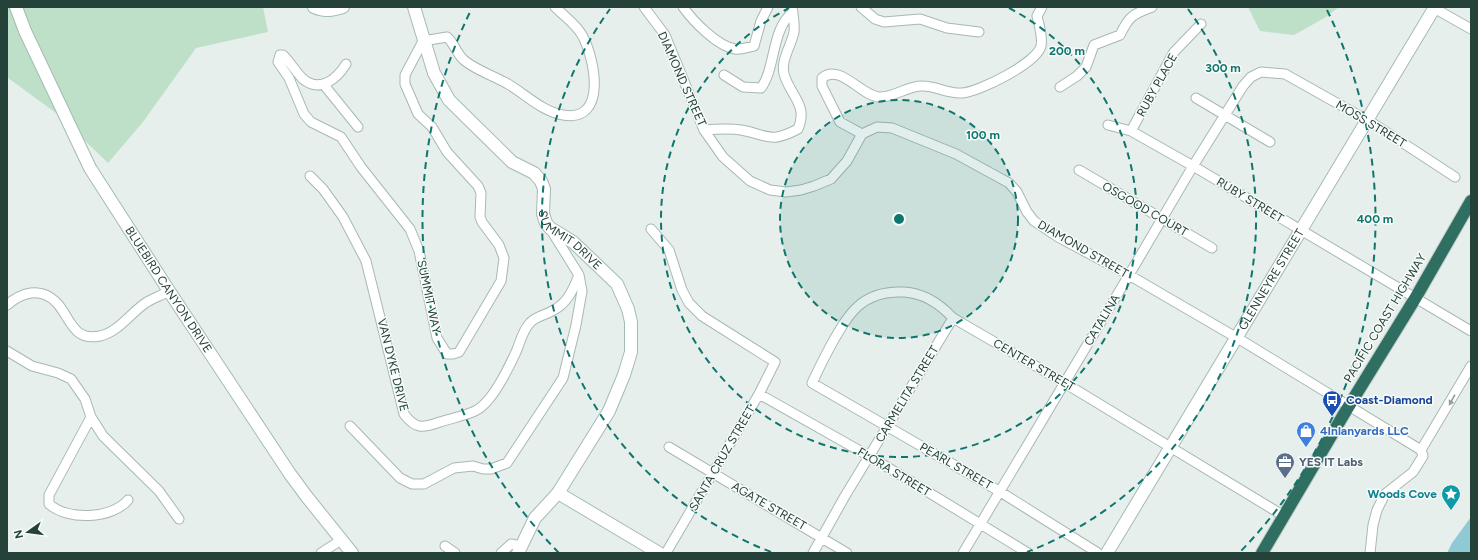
<svg xmlns="http://www.w3.org/2000/svg" width="1478" height="560" viewBox="0 0 1478 560" font-family="Figtree,sans-serif">
<style>
.green{fill:#bfe0c8}
.water{fill:#8ec9d4}
.lines{fill:none;stroke-linecap:round;stroke-linejoin:round}
.street-casing{stroke:#a8b8b2;stroke-width:11}
.secondary-casing{stroke:#a4bbb3;stroke-width:14}
.highway-casing{stroke:#c2cac8;stroke-width:14}
.street{stroke:#fff;stroke-width:9}
.secondary{stroke:#fff;stroke-width:12}
.highway{stroke:#2f6f62;stroke-width:12}
.oneway{fill:#92a09c}
.ring{fill:none;stroke:#0f766e;stroke-width:2;stroke-dasharray:7 5}
.labels{text-anchor:middle;stroke-width:3;stroke-linejoin:round;paint-order:stroke}
.street-label{font-size:12px;fill:#24423a;stroke:#f7fbf9}
.transit-label{font-size:12px;font-weight:bold;fill:#164399;stroke:#f7fbf9;text-anchor:start}
.shop-label{font-size:12px;font-weight:bold;fill:#366cbe;stroke:#f7fbf9;text-anchor:start}
.service-label{font-size:12px;font-weight:bold;fill:#4e5e75;stroke:#f7fbf9;text-anchor:start}
.culture-label{font-size:12px;font-weight:bold;fill:#0d838f;stroke:#f7fbf9;text-anchor:end}
.centre{fill:#0f766e;stroke:#f7fbf9;stroke-width:2}
.ring-label{font-size:12px;text-anchor:middle;font-weight:bold;fill:#0f766e;stroke:#f7fbf9;stroke-width:3;stroke-linejoin:round;paint-order:stroke}
</style>
<rect width="100%" height="100%" fill="#e6efeb"/>
<!-- green -->
<path class="green" d="M7 7H263L268 32 196 48 143 122 108 163 56 113 8 78Z
M1248 7H1339L1326 17 1294 35 1260 31Z"/>
<!-- water -->
<path class="water" d="M1471 517V553H1447L1452 543Z"/>
<g class="lines">
<defs>
<path id="street" d="M644 7 665 35 704 130 723 157 750 181 770 190 786 192 801 190 814 186 831 179 847 161 862 134 877 127 892 128 956 154 1009 183 1017 192 1027 212 1034 221 1058 237 1129 275 1244 342 1421 450
M683 7C693 21 717 46 735 49 741 50 748 47 754 46L761 21 768 7
M861 7 875 19 884 22 920 19 947 28 979 32
M1434 8 1471 29
M346 64C337 79 320 93 303 79 296 72 290 62 283 55H280L278 62 289 78 304 114 311 122 341 137 361 167 410 229 419 251 437 338 447 354H453L459 352 501 281 504 258 499 245 482 222 480 217 481 193 478 186 447 152 432 127 418 114 405 84V75L423 41 447 37C455 44 457 55 465 61 478 71 494 76 508 84 525 94 543 112 563 115 608 123 595 58 582 35 576 24 564 16 555 7
M724 75 743 87 761 88C776 68 771 29 793 12
M324 85 358 127
M1060 87 1077 76 1086 67 1094 45 1120 35C1129 16 1133 14 1152 7
M1196 98 1270 142
M1108 125 1131 131 1193 166 1471 331
M704 130C716 129 730 128 741 130 769 135 769 144 798 129 808 106 792 97 785 77 779 62 791 47 794 32 795 24 793 15 792 7
M1131 131 1174 52 1201 24
M862 134 840 122 822 86V78C840 63 861 96 879 97 894 98 908 85 923 86 936 86 948 94 962 93 979 92 1037 63 1041 46 1043 36 1039 25 1037 16L1042 7
M1079 170 1212 248
M310 176 323 189 343 217 366 261 404 414C416 430 423 428 440 422 452 418 464 416 475 411 492 403 508 369 516 352 520 343 522 332 529 324 535 316 544 316 552 311 567 304 573 290 579 275
M651 229 669 250 682 290 689 303 702 316 775 362 759 394 666 553
M7 305C21 293 40 286 56 302 70 316 72 342 100 336 119 332 131 312 147 302 154 298 162 295 169 291
M7 351 32 366 58 373 71 379 85 399 91 417 103 436 159 491 179 519
M759 394 869 456 1028 553
M91 417 49 495V504C68 521 112 519 128 500
M350 426 400 478 412 484H424L454 468 473 466 483 469H491L507 463 563 378 576 325 582 291 579 275 551 230
M669 447 847 553
M1421 450 1471 366
M445 546 455 553
M321 553 341 540
M501 553 511 544 521 546
M813 553 845 496 953 318
M963 553 1129 275 1193 166 1243 86 1251 77 1261 72 1285 74 1374 124 1455 177
M1098 553 999 491 812 383C818 370 824 358 831 345 849 313 862 290 904 292 924 293 939 303 953 318L1058 379 1284 516
M1370 553 1373 525 1377 510 1385 494 1413 472 1423 456 1421 450"/>
<g id="secondary">
<path id="s1" d="M16 7 25 31 90 168 169 291 290 474 307 497 352 553"/>
<path d="M314 7C324 12 333 10 343 7"/>
<path id="s2" d="M414 7 434 73 449 100 512 162 534 173 541 181 544 189 543 214 546 223 550 228 573 242 617 284 628 309 631 322V352L624 375 609 411 558 493 535 518 518 553"/>
<path d="M558 493 659 553"/>
<path id="s3" d="M1107 553 1435 7"/>
</g>
<path id="highway" d="M1262 553 1344 414 1416 297 1471 201"/>
</defs>
<!-- street casing -->
<use href="#street" class="street-casing"/>
<!-- secondary casing -->
<use href="#secondary" class="secondary-casing"/>
<!-- highway casing -->
<use href="#highway" class="highway-casing"/>
<!-- street -->
<use href="#street" class="street"/>
<!-- secondary -->
<use href="#secondary" class="secondary"/>
<!-- highway -->
<use href="#highway" class="highway"/>
</g>
<!-- one-way arrows -->
<defs><path id="oneway-solid" d="M-6-.8H1V-3.2L6.5 0L1 3.2V.8H-6Z"/></defs>
<use class="oneway" href="#oneway-solid" transform="translate(1452 400) rotate(119)"/>
<!-- distance rings -->
<circle cx="899" cy="219" r="119" fill="#0f766e" fill-opacity=".12"/>
<g class="ring">
<circle cx="899" cy="219" r="119"/>
<path d="M1009 8A238 238 0 1 1 789 8"/>
<path d="M771 552A357 357 0 0 1 610 9M1188 9A357 357 0 0 1 1027 552"/>
<path d="M559 553A476 476 0 0 1 471 10M1327 10A476 476 0 0 1 1239 553"/>
</g>
<!-- icons -->
<defs>
<symbol id="bus-pin" viewBox="-11 -11 22 30"><path d="M0 17L-7.5 6A9.5 9.5 0 1 1 7.5 6Z" fill="#1a4fb4" stroke="#f7fbf9"/><path d="M-5-6H5V4H4V6H2V4H-2V6H-4V4H-5ZM-3.5-4V0h7V-4ZM-3.5 1.2v1.5H-2V1.2ZM2 1.2v1.5H3.5V1.2Z" fill="#fff"/></symbol>
<symbol id="shop-pin" viewBox="-11 -11 22 30"><path d="M0 17L-7.5 6A9.5 9.5 0 1 1 7.5 6Z" fill="#3f7fe0" stroke="#f7fbf9"/><path d="M-5-2.5h2.3a2.7 3.5 0 0 1 5.4 0H5L5.5 6h-11ZM-1.5-2.5h3a1.5 2.3 0 0 0-3 0Z" fill="#fff"/></symbol>
<symbol id="office-pin" viewBox="-11 -11 22 30"><path d="M0 17L-7.5 6A9.5 9.5 0 1 1 7.5 6Z" fill="#5c6f8a" stroke="#f7fbf9"/><path d="M-6-3h4V-5.5h4V-3h4V5H-6ZM-1-4.5V-3h2v-1.5ZM-6 0V1H6V0Z" fill="#fff"/></symbol>
<symbol id="sight-pin" viewBox="-11 -11 22 30"><path d="M0 17L-7.5 6A9.5 9.5 0 1 1 7.5 6Z" fill="#0f9aa8" stroke="#f7fbf9"/><path d="M0-6L1.8-2.2L6-1.7L2.9 1.2L3.7 5.4L0 3.3L-3.7 5.4L-2.9 1.2L-6-1.7L-1.8-2.2Z" fill="#fff"/></symbol>
</defs>
<g fill-rule="evenodd">
<use href="#bus-pin" x="1321" y="389" width="22" height="30"/>
<use href="#shop-pin" x="1295" y="420" width="22" height="30"/>
<use href="#office-pin" x="1274" y="451" width="22" height="30"/>
<use href="#sight-pin" x="1440" y="483" width="22" height="30"/>
</g>
<g class="labels">
<!-- street labels -->
<g class="street-label">
<text transform="translate(682 79) rotate(66)" y="4">DIAMOND STREET</text>
<text transform="translate(1157 85) rotate(-61)" y="4">RUBY PLACE</text>
<text transform="translate(1371 124) rotate(31)" y="4">MOSS STREET</text>
<text transform="translate(1250 200) rotate(31)" y="4">RUBY STREET</text>
<text transform="translate(1145 209) rotate(30)" y="4">OSGOOD COURT</text>
<text dy="4" stroke="none"><textPath href="#s2" startOffset="295">SUMMIT DRIVE</textPath></text>
<text transform="translate(1083 249) rotate(30)" y="4">DIAMOND STREET</text>
<text dy="4" stroke="none"><textPath href="#s3" startOffset="319">GLENNEYRE STREET</textPath></text>
<text dy="4" stroke="none"><textPath href="#s1" startOffset="322">BLUEBIRD CANYON DRIVE</textPath></text>
<text transform="translate(429 297) rotate(78)" y="4">SUMMIT WAY</text>
<text transform="translate(1385 318) rotate(-59)" y="4">PACIFIC COAST HIGHWAY</text>
<text transform="translate(1102 320) rotate(-59)" y="4">CATALINA</text>
<text transform="translate(393 365) rotate(76)" y="4">VAN DYKE DRIVE</text>
<text transform="translate(1034 365) rotate(30)" y="4">CENTER STREET</text>
<text transform="translate(907 394) rotate(-59)" y="4">CARMELITA STREET</text>
<text transform="translate(722 458) rotate(-60)" y="4">SANTA CRUZ STREET</text>
<text transform="translate(956 466) rotate(30)" y="4">PEARL STREET</text>
<text transform="translate(894 472) rotate(31)" y="4">FLORA STREET</text>
<text transform="translate(769 506) rotate(30)" y="4">AGATE STREET</text>
</g>
<!-- transit labels -->
<g class="transit-label">
<text x="1346" y="404">Coast-Diamond</text>
</g>
<!-- shop labels -->
<g class="shop-label">
<text x="1320" y="435">4Inlanyards LLC</text>
</g>
<!-- service labels -->
<g class="service-label">
<text x="1299" y="466">YES IT Labs</text>
</g>
<!-- culture labels -->
<g class="culture-label">
<text x="1437" y="498">Woods Cove</text>
</g>
</g>
<circle cx="899" cy="219" r="6" class="centre"/>
<g class="ring-label">
<text x="1067" y="55">200 m</text>
<text x="1223" y="72">300 m</text>
<text x="983" y="139">100 m</text>
<text x="1375" y="223">400 m</text>
</g>
<!-- border -->
<rect width="1478" height="560" fill="none" stroke="#24423a" stroke-width="16"/>
<!-- north arrow -->
<g transform="translate(28 532) rotate(256)" stroke="#f7fbf9" stroke-width="3" paint-order="stroke">
<path d="M0-3L7 15L0 10L-7 15Z" fill="#24423a"/>
<text y="-6" font-size="11" font-weight="bold" text-anchor="middle" fill="#24423a">N</text>
</g>
</svg>
